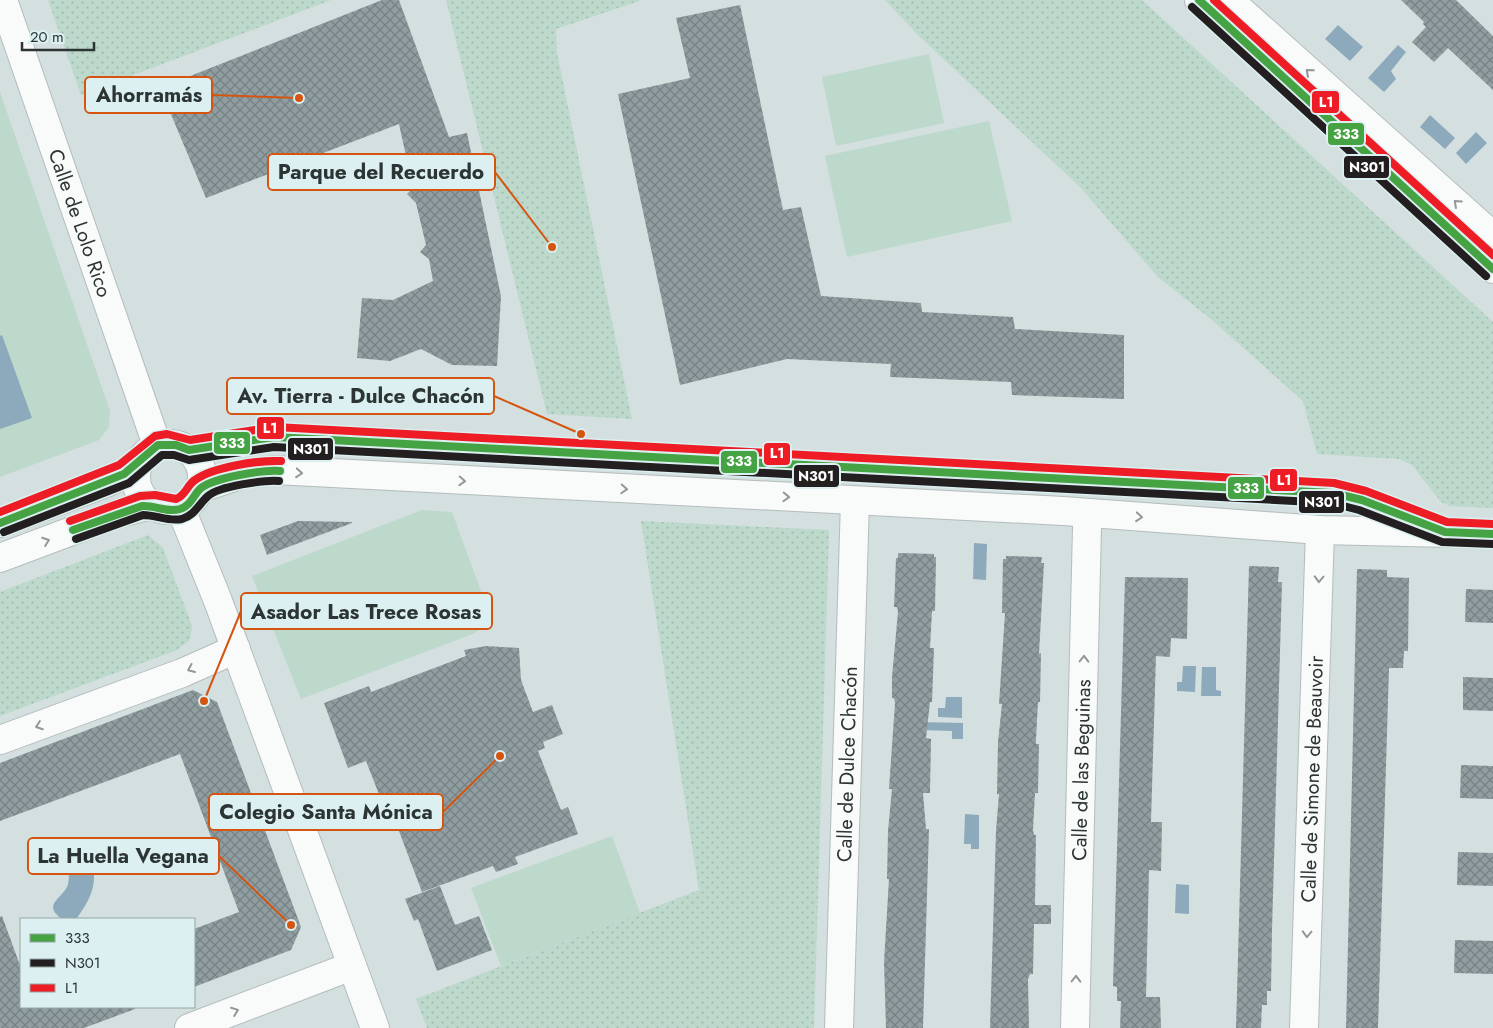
<svg xmlns="http://www.w3.org/2000/svg" width="1493" height="1028" viewBox="0 0 1493 1028" font-family="Jost,sans-serif">
<style>
.green{fill:url(#green-dots)}
.pitch{fill:#bcd9cc}
.water{fill:#8daabd}
.building{fill:url(#building-cross-hatch)}
.lines{fill:none;stroke-linecap:round;stroke-linejoin:round}
.street-casing{stroke:#b4bcbc;stroke-width:30}
.secondary-casing{stroke:#b4bcbc;stroke-width:30}
.street{stroke:#f9fafa;stroke-width:28}
.secondary{stroke:#f9fafa;stroke-width:28}
.bus-1-casing{stroke:#dcf0f1;stroke-width:11}
.bus-2-casing{stroke:#dcf0f1;stroke-width:11}
.bus-3-casing{stroke:#dcf0f1;stroke-width:11}
.bus-1{stroke:#46a344;stroke-width:8}
.bus-2{stroke:#231f20;stroke-width:8}
.bus-3{stroke:#ee1c25;stroke-width:8}
.oneway{stroke:#929797}
.labels{text-anchor:middle;stroke-width:5;stroke-linejoin:round;paint-order:stroke}
.street-label{font-size:20px;fill:#2c3434;stroke:#dcf0f1}
.leader{fill:none;stroke:#d55510;stroke-width:2}
.callout-dot{fill:#d55510;stroke:#dcf0f1;stroke-width:2}
.callout{fill:#dcf0f1;stroke:#d55510;stroke-width:2}
.callout-label{font-size:21px;text-anchor:middle;font-weight:bold;fill:#2c3434}
.line-badge{stroke:#dcf0f1;stroke-width:2}
.badge-label{font-size:14px;text-anchor:middle;font-weight:bold;fill:#fff}
</style>
<defs>
<pattern id="green-dots" width="8" height="8" patternUnits="userSpaceOnUse" patternTransform="scale(1.25)"><rect width="8" height="8" fill="#bcd9cc"/><path d="M2 2h.1M6 6h.1" fill="none" stroke="#a2bbb0" stroke-width="1.8" stroke-linecap="round"/></pattern>
<pattern id="building-cross-hatch" width="8" height="8" patternUnits="userSpaceOnUse" patternTransform="scale(1.25)"><rect width="8" height="8" fill="#909ea1"/><path d="M0 0l8 8M0 8l8-8" fill="none" stroke="#768284"/></pattern>
</defs>
<rect width="100%" height="100%" fill="#d4dfdf"/>
<!-- green -->
<path class="green" d="M48 0H331L81 95Z
M446 0H642L556 29 557 53 632 419 547 414Z
M885 0H1142L1493 322V508L1450 506 1441 502 1412 465 1399 459 1317 454 1303 401 1212 320 1158 277 1080 187 918 35Z
M641 521 829 530 814 1028H427L416 999 699 890Z
M148 535 163 548 192 626 190 640 177 650 0 716V592Z"/>
<!-- pitch -->
<path class="pitch" d="M929 54 944 123 836 146 822 77Z
M0 92 110 411 109 427 99 440 0 477Z
M989 121 1012 221 847 257 825 156Z
M422 510 452 512 486 605C489 619 485 624 475 633L301 699 252 576Z
M612 836 640 913 501 966 471 888Z"/>
<!-- water -->
<path class="water" d="M1338 25 1363 47 1350 61 1325 39Z
M1398 45 1406 52 1391 71 1396 79 1384 92 1368 78Z
M1430 115 1455 138 1445 149 1420 127Z
M1476 132 1487 143 1466 164 1456 153Z
M2 335 32 418 0 429V336Z
M974 543 987 544 986 580 973 579Z
M1183 666H1196L1195 692 1177 691V682H1182Z
M1202 667H1216V690L1221 691V696H1201Z
M946 697H962V718L938 717V708H945Z
M919 722 963 723V739H952V731L919 730Z
M965 814 979 815V849H971V844H964Z
M81 860 88 861 93 866C97 887 89 901 77 918L62 919C42 905 61 899 67 887 70 881 68 873 70 867Z
M1176 884 1189 885V914L1175 913Z"/>
<!-- building -->
<path class="building" d="M382 0H399L449 137 467 133 501 296 497 366 452 365 421 349 390 361 357 358 362 298 393 300 433 281 429 259 420 252 426 245 416 203 407 194 413 188 399 124 206 198 160 88Z
M1401 0H1456L1493 36V90L1448 48 1434 62 1412 42 1426 27 1423 24 1424 22Z
M740 5 783 210 801 207 821 296 921 303 922 312 1013 317 1015 329 1124 335V399L1012 395 1011 382 890 377 891 364 787 359 680 385 618 94 690 78 676 18Z
M298 521 352 522V523L267 555 260 535Z
M898 553 934 554V557H936L935 611H932L930 648H934L932 702H930L926 738 931 739 930 793H923L926 829H929L923 1028H886L884 962 889 879H887L888 831 892 789H889L895 703 894 698H892V677L898 612 897 607H894L896 558H898Z
M1006 556 1042 557 1041 563H1044L1039 654 1041 653 1040 702H1038L1036 739V744H1039L1038 793H1035L1033 830 1034 835H1036L1035 905H1051V924H1034L1033 974H1030L1028 979 1029 1028H990L996 831 999 794H997L998 742 1002 704H999L1005 613H1002L1003 559H1006Z
M1249 566 1279 567 1278 582H1282L1272 930 1271 991H1267V1005H1262L1261 1028H1236Z
M1357 569 1387 570V577L1409 578 1408 651H1404L1403 668H1389L1378 1028H1346Z
M1125 577 1188 578 1187 639 1171 638 1170 657 1156 656 1151 822H1162L1161 871 1149 870 1146 997H1160L1161 1028H1120L1121 1001H1117V987L1113 986Z
M1466 589 1493 590V623L1465 622Z
M486 646 519 648 521 680 533 712 552 705 563 734 543 742 545 748 538 751 561 810 568 807 578 834 515 857 518 864 496 872 493 866 422 892 394 818 389 820 366 761 348 768 324 703 369 686 371 692 466 656 464 650Z
M1463 677 1493 678V711L1463 710Z
M193 690 217 702 301 927 291 950 194 987V929L239 912 180 754 0 821V763Z
M1461 765 1493 766V799L1460 798Z
M1458 852 1493 853V886L1457 885Z
M440 886 455 925 479 916 492 950 437 971 418 919 414 921 405 899Z
M2 916 21 968V1007H135V1009L84 1028H0V917Z
M1455 940 1493 941V974L1454 973Z"/>
<g class="lines">
<defs>
<g id="street">
<path id="s1" d="M3 0 157 445"/>
<path d="M181 509 218 601 375 1028"/>
<path d="M0 740 182 673 236 649"/>
<path d="M189 1028 352 966"/>
<path id="s2" d="M839 1028 855 501"/>
<path id="s3" d="M1075 1028 1087 527 1090 513"/>
<path id="s4" d="M1304 1028 1320 530"/>
</g>
<path id="secondary" d="M1199 0 1493 269
M1229 0 1493 236
M136 477a33 33 0 1 1 66 0a33 33 0 1 1-66 0Z
M189 450 274 437 1333 493 1362 500 1423 524
M201 488 243 474 275 470 1063 511 1320 530 1493 534
M0 523 106 483 137 468
M0 558 117 514 151 505"/>
</defs>
<!-- street casing -->
<use href="#street" class="street-casing"/>
<!-- secondary casing -->
<use href="#secondary" class="secondary-casing"/>
<!-- street -->
<use href="#street" class="street"/>
<!-- secondary -->
<use href="#secondary" class="secondary"/>
<defs>
<path id="bus-1" d="M1199 0 1493 269
M0 523 124 474 158 445H176L189 450 274 437 1333 493 1362 500 1445 532 1493 534
M73 530 142 506C155 505 167 513 180 509 192 505 193 495 201 488 216 477 262 470 280 471"/>
<path id="bus-2" d="M1192 7 1486 276
M4 532 129 483 162 455H174L189 460 274 447 1332 503 1359 510 1442 542 1493 544
M76 539 143 515C157 515 168 522 182 519 195 515 198 505 208 496 219 486 264 480 279 481"/>
<path id="bus-3" d="M1214 0 1493 255
M0 512 119 465 155 436 167 434 190 440 275 427 1334 483 1366 491 1447 522 1493 524
M70 521 140 496 155 495 176 499C186 495 187 485 195 480 213 467 259 460 281 461"/>
</defs>
<!-- bus-1 casing -->
<use href="#bus-1" class="bus-1-casing"/>
<!-- bus-2 casing -->
<use href="#bus-2" class="bus-2-casing"/>
<!-- bus-3 casing -->
<use href="#bus-3" class="bus-3-casing"/>
<!-- bus-1 -->
<use href="#bus-1" class="bus-1"/>
<!-- bus-2 -->
<use href="#bus-2" class="bus-2"/>
<!-- bus-3 -->
<use href="#bus-3" class="bus-3"/>
</g>
<!-- one-way arrows -->
<defs><path id="oneway-chevron" d="M-2-3.5L2.5 0L-2 3.5" fill="none" stroke-width="1.6" stroke-linecap="round" stroke-linejoin="round" transform="scale(1.25)"/></defs>
<g class="oneway">
<use href="#oneway-chevron" transform="translate(1309 72) rotate(-139)"/>
<use href="#oneway-chevron" transform="translate(1457 203) rotate(-138)"/>
<use href="#oneway-chevron" transform="translate(299 473) rotate(5)"/>
<use href="#oneway-chevron" transform="translate(462 481) rotate(3)"/>
<use href="#oneway-chevron" transform="translate(624 489) rotate(3)"/>
<use href="#oneway-chevron" transform="translate(786 497) rotate(2)"/>
<use href="#oneway-chevron" transform="translate(1139 517) rotate(5)"/>
<use href="#oneway-chevron" transform="translate(46 541) rotate(-20)"/>
<use href="#oneway-chevron" transform="translate(1319 579) rotate(92)"/>
<use href="#oneway-chevron" transform="translate(1084 659) rotate(-89)"/>
<use href="#oneway-chevron" transform="translate(191 669) rotate(156)"/>
<use href="#oneway-chevron" transform="translate(39 726) rotate(160)"/>
<use href="#oneway-chevron" transform="translate(1307 934) rotate(92)"/>
<use href="#oneway-chevron" transform="translate(1076 979) rotate(-89)"/>
<use href="#oneway-chevron" transform="translate(235 1011) rotate(-21)"/>
</g>
<g class="labels">
<!-- street labels -->
<g class="street-label">
<text dy="7" stroke="none"><textPath href="#s1" startOffset="236">Calle de Lolo Rico</textPath></text>
<text dy="7" stroke="none"><textPath href="#s2" startOffset="264">Calle de Dulce Chacón</textPath></text>
<text dy="7" stroke="none"><textPath href="#s3" startOffset="258">Calle de las Beguinas</textPath></text>
<text dy="7" stroke="none"><textPath href="#s4" startOffset="249">Calle de Simone de Beauvoir</textPath></text>
</g>
</g>
<!-- callouts -->
<path class="leader" d="M299 98L212 95M552 247L495 172M581 434L494 396M204 701L241 611M500 756L443 812M291 925L219 856"/>
<g class="callout-dot">
<circle cx="299" cy="98" r="5"/>
<circle cx="552" cy="247" r="5"/>
<circle cx="581" cy="434" r="5"/>
<circle cx="204" cy="701" r="5"/>
<circle cx="500" cy="756" r="5"/>
<circle cx="291" cy="925" r="5"/>
</g>
<g class="callout">
<rect x="85" y="77" width="127" height="36" rx="5"/>
<rect x="268" y="154" width="227" height="36" rx="5"/>
<rect x="227" y="378" width="267" height="36" rx="5"/>
<rect x="241" y="593" width="251" height="36" rx="5"/>
<rect x="209" y="794" width="234" height="36" rx="5"/>
<rect x="28" y="838" width="191" height="36" rx="5"/>
</g>
<g class="callout-label">
<text x="149" y="102">Ahorramás</text>
<text x="381" y="179">Parque del Recuerdo</text>
<text x="361" y="403">Av. Tierra - Dulce Chacón</text>
<text x="366" y="619">Asador Las Trece Rosas</text>
<text x="326" y="819">Colegio Santa Mónica</text>
<text x="123" y="863">La Huella Vegana</text>
</g>
<g class="line-badge">
<rect x="1311" y="90" width="29" height="24" rx="5" fill="#ee1c25"/>
<rect x="1327" y="122" width="38" height="24" rx="5" fill="#46a344"/>
<rect x="1343" y="155" width="47" height="24" rx="5" fill="#231f20"/>
<rect x="256" y="416" width="29" height="24" rx="5" fill="#ee1c25"/>
<rect x="213" y="431" width="38" height="24" rx="5" fill="#46a344"/>
<rect x="287" y="437" width="47" height="24" rx="5" fill="#231f20"/>
<rect x="763" y="442" width="28" height="24" rx="5" fill="#ee1c25"/>
<rect x="720" y="450" width="38" height="24" rx="5" fill="#46a344"/>
<rect x="793" y="464" width="47" height="24" rx="5" fill="#231f20"/>
<rect x="1269" y="468" width="29" height="24" rx="5" fill="#ee1c25"/>
<rect x="1227" y="476" width="38" height="24" rx="5" fill="#46a344"/>
<rect x="1298" y="490" width="47" height="24" rx="5" fill="#231f20"/>
</g>
<g class="badge-label">
<text x="1326" y="107">L1</text>
<text x="1346" y="139">333</text>
<text x="1367" y="172">N301</text>
<text x="270" y="433">L1</text>
<text x="232" y="448">333</text>
<text x="311" y="454">N301</text>
<text x="777" y="458">L1</text>
<text x="739" y="466">333</text>
<text x="816" y="481">N301</text>
<text x="1284" y="485">L1</text>
<text x="1246" y="493">333</text>
<text x="1322" y="507">N301</text>
</g>
<!-- legend -->
<rect x="20" y="918" width="175" height="90" fill="#dcf0f1" stroke="#96a5a5"/>
<rect x="30" y="934" width="25" height="8" fill="#46a344" stroke="#96a5a5"/>
<text x="65" y="943" font-size="15" fill="#2c3434">333</text>
<rect x="30" y="959" width="25" height="8" fill="#231f20" stroke="#96a5a5"/>
<text x="65" y="968" font-size="15" fill="#2c3434">N301</text>
<rect x="30" y="984" width="25" height="8" fill="#ee1c25" stroke="#96a5a5"/>
<text x="65" y="993" font-size="15" fill="#2c3434">L1</text>
<!-- scale -->
<path d="M22 42v8h72v-8" fill="none" stroke="#2c3434" stroke-width="2.5"/>
<text x="30" y="42" font-size="15" fill="#2c3434" stroke="#dcf0f1" stroke-width="4" paint-order="stroke">20 m</text>
</svg>
